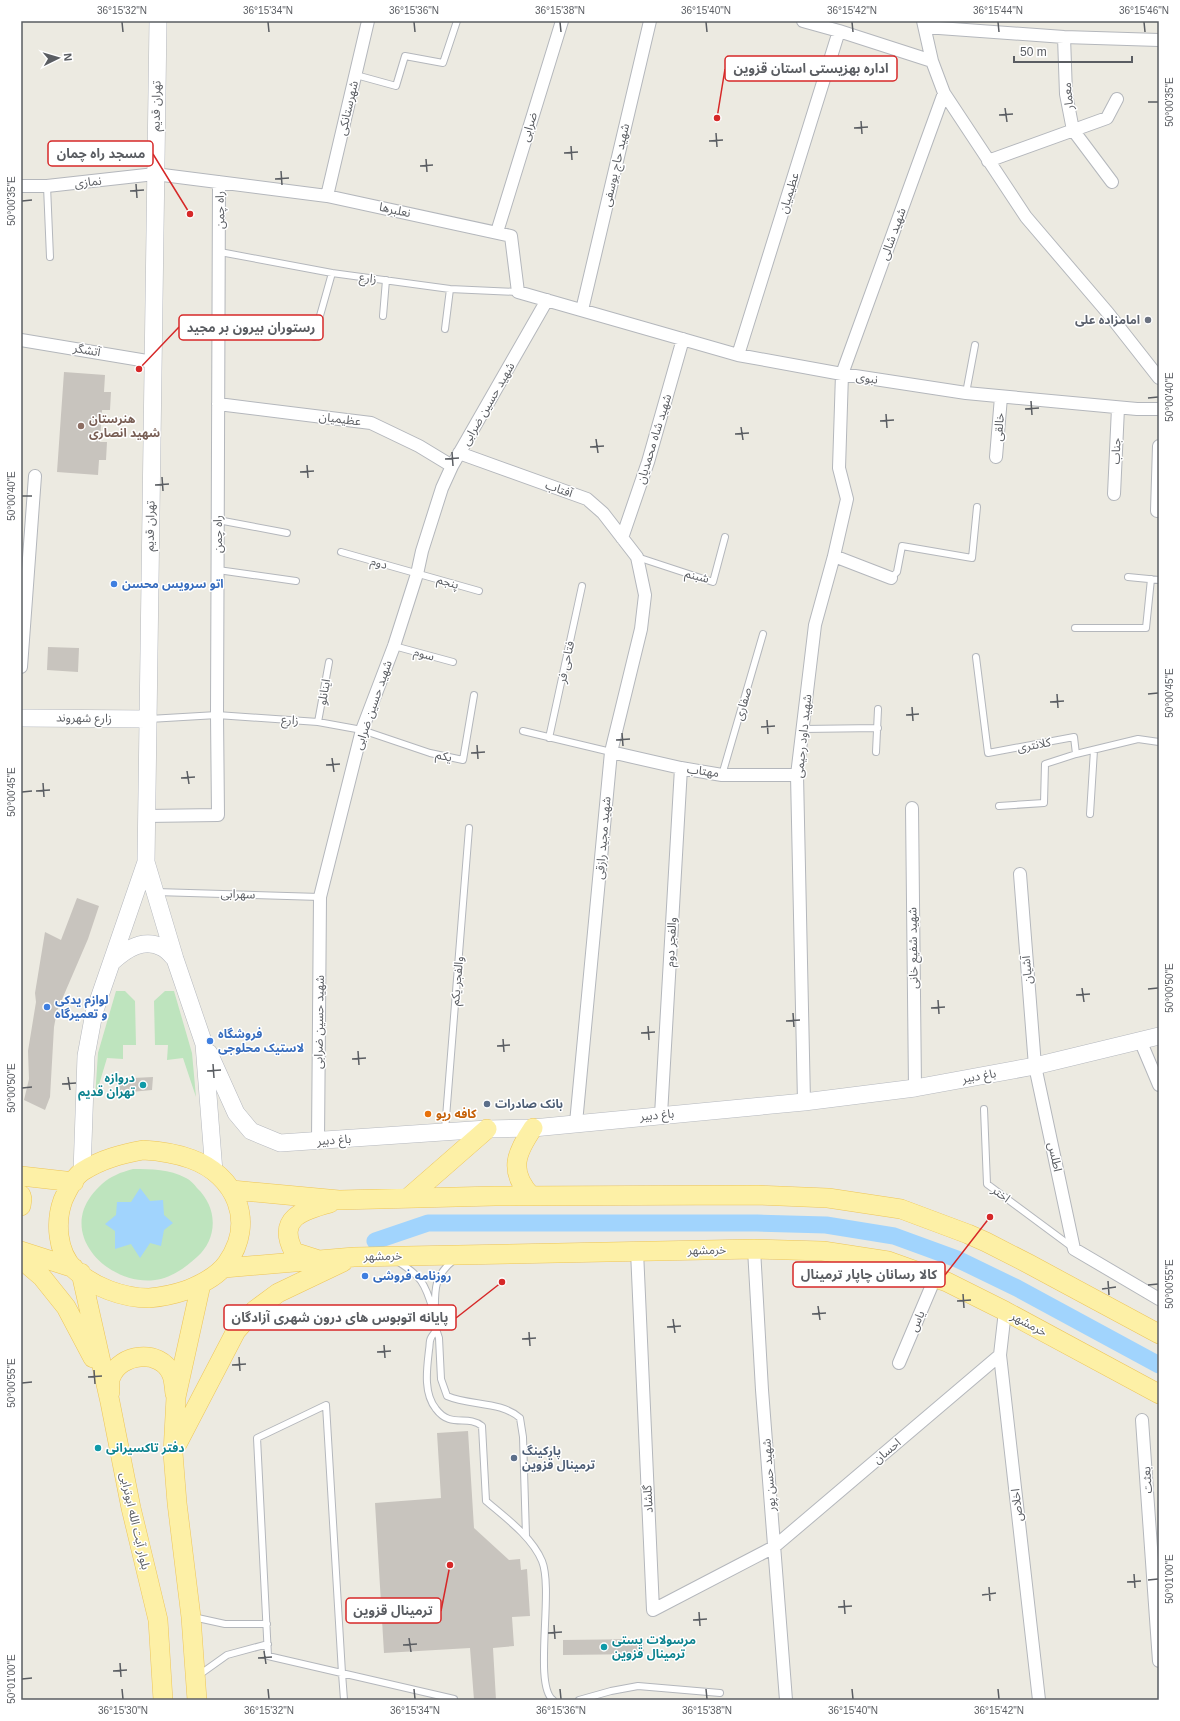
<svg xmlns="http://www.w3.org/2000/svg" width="1180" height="1721" viewBox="0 0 1180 1721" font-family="Helvetica,'Noto Sans Arabic',sans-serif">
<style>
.green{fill:#bee4be}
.water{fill:#a1d4fd}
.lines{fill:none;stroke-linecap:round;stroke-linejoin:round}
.canal{stroke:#a1d4fd;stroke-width:17}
.building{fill:#c8c4be}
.lane-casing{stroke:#b4b7bc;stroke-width:8}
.street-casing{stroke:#b4b7bc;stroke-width:14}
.secondary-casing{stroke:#b5b8be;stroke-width:18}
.primary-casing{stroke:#edc559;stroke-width:20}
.lane{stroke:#fff;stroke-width:6}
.street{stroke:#fff;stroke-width:12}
.secondary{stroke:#fff;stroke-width:17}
.primary{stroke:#fdf0a6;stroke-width:19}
.ticks{fill:none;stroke:#5a5d62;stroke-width:1.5}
.worship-dot{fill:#6b7280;stroke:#fff;stroke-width:1.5}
.education-dot{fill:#8d6e63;stroke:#fff;stroke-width:1.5}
.shop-dot{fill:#3f7fe0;stroke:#fff;stroke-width:1.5}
.culture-dot{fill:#0f9aa8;stroke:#fff;stroke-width:1.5}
.service-dot{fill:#5c6f8a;stroke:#fff;stroke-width:1.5}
.food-dot{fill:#e8710a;stroke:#fff;stroke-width:1.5}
.labels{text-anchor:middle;stroke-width:3;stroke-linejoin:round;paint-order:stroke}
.street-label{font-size:12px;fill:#5a5d62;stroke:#fff}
.worship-label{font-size:12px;font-weight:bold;fill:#5b616d;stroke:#fff;text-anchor:end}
.education-label{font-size:12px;font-weight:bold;fill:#785e54;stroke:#fff;text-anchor:start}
.shop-label{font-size:12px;font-weight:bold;fill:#366cbe;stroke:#fff;text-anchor:start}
.culture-label{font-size:12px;font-weight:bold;fill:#0d838f;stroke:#fff;text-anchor:start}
.service-label{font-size:12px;font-weight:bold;fill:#4e5e75;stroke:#fff;text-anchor:start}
.food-label{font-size:12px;font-weight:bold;fill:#c56008;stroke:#fff;text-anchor:start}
.leader{fill:none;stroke:#d62828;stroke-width:1.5}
.callout-dot{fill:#d62828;stroke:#fff;stroke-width:1.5}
.callout{fill:#fff;stroke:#d62828;stroke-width:1.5}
.callout-label{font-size:13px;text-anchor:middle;font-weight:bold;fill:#5a5d62}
.neatline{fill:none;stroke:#5a5d62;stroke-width:1.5}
.ticks-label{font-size:10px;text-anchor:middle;fill:#5a5d62}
</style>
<rect width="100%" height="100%" fill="#eceae1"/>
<!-- green -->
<path class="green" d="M116 991H125L135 1001 136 1045H123V1059L107 1058 95 1098 98 1053Z
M165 991H174L192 1053 196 1097 183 1058 167 1060 168 1045H155L154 1001Z
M133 1169C152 1169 169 1169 186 1178 190 1180 194 1184 197 1188 218 1208 218 1238 197 1257 185 1268 171 1278 155 1280 111 1286 60 1238 91 1196 97 1188 106 1179 116 1175 121 1172 127 1171 133 1169Z"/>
<!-- water -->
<path class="water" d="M140 1188 150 1201 163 1200 164 1215 173 1223 164 1230 161 1246 150 1243 140 1258 131 1244 115 1249V1231L105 1224 116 1215 117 1202H131Z"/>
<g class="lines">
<!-- canal -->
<path class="canal" d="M375 1241 428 1223H757L826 1225 894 1236 957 1259 1017 1288 1159 1365"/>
</g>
<!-- building -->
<path class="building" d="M64 372 105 375 104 392H111L110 410H102L100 442H107L106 460H99L98 475 57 472Z
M48 647 79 648 78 672 47 670Z
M77 898 99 906 88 939 57 1011 54 1027 50 1097 45 1110 24 1100 29 1079 28 1051 36 1002 35 993 45 932 61 940Z
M153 1077 152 1090 120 1093 119 1080 133 1079V1078Z
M468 1431 474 1528 509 1560 520 1559 521 1570 527 1569 530 1616 512 1617 514 1646 493 1648 496 1700H474L470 1648 384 1653 375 1503 441 1498 437 1433Z
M644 1639V1654L563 1655V1640Z"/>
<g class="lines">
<defs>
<path id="lane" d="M356 75 396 86 405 56 443 63 457 21
M47 186 50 257
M220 252 332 273 450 289 518 292
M383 316 386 280
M445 329 450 289
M314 337 332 273
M966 393 975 345
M218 520 287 533
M341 552 479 591
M637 557 713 582 725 537
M218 570 296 581
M1128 577 1159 580
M891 578 897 572 902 546 972 558 977 507
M1075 628H1146L1151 579
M394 646 453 662
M976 657 988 753 1074 737 1076 754 1138 739 1159 742
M149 719 217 715 318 722 362 730 430 753 463 760 474 695
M318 722 329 662
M803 729 878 728
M523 731 611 752
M549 738 582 586
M876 752 878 709
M722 775 763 634
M999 806 1044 803 1045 764 1076 754
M1090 814 1094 750
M156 892 320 897
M984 1109 987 1184 1072 1247
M445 1130 469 828
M454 1260C432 1277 435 1293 435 1318 435 1322 436 1326 436 1330 435 1333 432 1335 431 1338 429 1341 430 1346 429 1350 427 1368 423 1393 436 1409 451 1429 467 1414 482 1426L486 1501C506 1518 532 1537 542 1561 554 1590 533 1685 553 1700
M397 1261C421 1276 425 1283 433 1310
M436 1329 439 1338 441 1379 447 1396C470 1406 501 1401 520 1418L523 1437 526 1536
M193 1617 225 1624H267
M199 1675 227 1655 268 1644
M344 1700 342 1673 326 1405 257 1438 268 1656 454 1699
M579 1700 611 1691 638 1686 720 1693"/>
<path id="street" d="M803 21 839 31 932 61
M923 21 932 61 944 93 1026 217 1108 313 1159 378
M925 27 1064 37 1159 40
M1064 37 1066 94 1073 130 1112 182
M988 161 1107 118 1117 99
M21 186H47L155 174 327 196 511 236 518 292 738 355 842 374 966 393 1137 409H1159
M327 196 368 21
M497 232 562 21
M582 310 650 21
M21 340 153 362
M738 355 839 31
M218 404 371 423 419 446 452 466
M459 453 587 499 603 513 637 557 645 595 641 629 611 752 576 1123
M996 457 1001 397
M1114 494 1118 408
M1157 511 1159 446
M622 538 648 462 683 339
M834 556 891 578
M21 667 35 476
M611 752 681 768 722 775H797
M912 808 915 1088
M146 816 218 815 217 715 219 182
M1020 874 1035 1066 1074 1249 1159 1299
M1140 1040 1159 1085
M804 1102 797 775 815 625 834 556 847 499 839 468 842 374 944 93
M661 1115 681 768
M318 1141 320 897 362 730 394 646 417 574 422 551 442 488 452 466 547 300
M754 1249 762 1390 786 1700
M637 1251 653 1610 774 1547 1000 1355
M1005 1311 1000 1355 1039 1700
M899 1363 935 1278
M1142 1420 1159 1661"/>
<path id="secondary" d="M158 21 146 862 175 959 204 1044 214 1172
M21 718 148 719
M112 962C126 949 144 937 163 948 168 951 172 956 175 959
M209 1053 236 1113 251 1131 280 1143 487 1129 533 1128 804 1102 915 1088 1035 1066 1159 1036
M82 1172 86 1056 94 1013 146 862"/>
<path id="primary" d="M143 1150C160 1151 175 1153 191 1159 236 1175 256 1222 227 1263 218 1276 202 1284 187 1290 175 1294 162 1297 149 1298 123 1298 93 1287 74 1269 57 1252 55 1222 63 1200 67 1191 75 1176 83 1171 102 1159 122 1154 143 1150Z
M21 1176 74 1182
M232 1190 339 1200 495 1196 758 1195 828 1198 901 1209 968 1234 986 1242 1029 1264 1159 1334
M21 1195 22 1199 21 1206
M531 1196C508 1171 516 1153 533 1128
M408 1198 487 1129
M21 1251 74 1268
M21 1259 42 1277 66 1307 93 1358
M316 1259 294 1252C276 1218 303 1210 330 1203
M224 1268 354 1257 754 1249 823 1251 888 1261 947 1282 1005 1311 1159 1394
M81 1273 110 1402 131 1508 158 1620 163 1700
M110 1392C110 1388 109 1381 111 1377 120 1353 160 1349 171 1373 174 1379 174 1387 175 1394
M176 1446 236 1331 255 1310 278 1293 343 1262
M197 1700 191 1617 177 1503 173 1453 176 1397 201 1284"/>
</defs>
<!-- lane casing -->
<use href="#lane" class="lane-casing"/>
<!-- street casing -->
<use href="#street" class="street-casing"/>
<!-- secondary casing -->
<use href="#secondary" class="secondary-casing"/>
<!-- primary casing -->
<use href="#primary" class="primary-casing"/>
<!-- lane -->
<use href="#lane" class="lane"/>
<!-- street -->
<use href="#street" class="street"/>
<!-- secondary -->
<use href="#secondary" class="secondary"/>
<!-- primary -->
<use href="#primary" class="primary"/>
</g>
<!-- ticks -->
<path class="ticks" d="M122 22 123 32M268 22 269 32M414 22 415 32M560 22 561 32M706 22 707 32M852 22 853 32M998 22 999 32M1144 22 1145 32M1148 102H1158M1005 108 1007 122M999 115 1013 114M861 121 862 134M854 128 868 127M716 133 717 147M709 141 723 140M571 146 572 160M564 153 578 152M426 159 427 172M420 166 433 165M281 171 282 185M275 179 289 178M136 184 137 198M130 191 144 190M22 201 32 200M1148 398 1158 397M1031 401 1032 415M1025 409 1039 408M886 414 887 428M880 421 894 420M741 427 743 440M735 434 749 433M596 439 598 453M590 447 604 446M452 452 453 466M445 459 459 458M307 465 308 478M300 472 314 471M162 477 163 491M155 485 169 484M22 496H32M1057 694 1058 708M1148 694 1158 693M1050 702 1064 701M912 707 913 721M906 715 919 714M767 720 768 734M761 727 775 726M622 733 623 746M616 740 630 739M477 745 478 759M471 753 485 752M332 758 334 772M326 765 340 764M187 771 189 784M181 778 195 777M43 783 44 797M36 791 50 790M22 792 32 791M1082 988 1084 1002M1148 989 1158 988M1076 995 1090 994M938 1000 939 1014M931 1008 945 1007M793 1013 794 1027M786 1021 800 1020M648 1026 649 1040M641 1033 655 1032M503 1039 504 1052M497 1046 510 1045M358 1051 359 1065M352 1059 366 1058M213 1064 214 1078M207 1071 221 1070M68 1077 70 1090M62 1084 76 1083M22 1088 32 1087M1108 1281 1109 1295M1148 1285 1158 1284M1102 1289 1116 1287M963 1294 964 1308M957 1301 971 1300M818 1306 820 1320M812 1314 826 1313M673 1319 675 1333M667 1327 681 1326M529 1332 530 1346M522 1339 536 1338M384 1345 385 1358M377 1352 391 1351M239 1357 240 1371M232 1365 246 1364M94 1370 95 1384M88 1377 102 1376M22 1383 32 1382M1134 1574 1135 1588M1148 1580 1158 1579M1127 1582 1141 1581M989 1587 990 1601M982 1595 996 1593M844 1600 845 1614M838 1607 852 1606M699 1612 700 1626M693 1620 707 1619M554 1625 555 1639M548 1633 562 1632M409 1638 411 1652M403 1645 417 1644M264 1651 266 1664M258 1658 272 1657M120 1663 121 1677M113 1671 127 1670M22 1679 32 1678M122 1689 123 1699M268 1689 269 1699M414 1689 415 1699M560 1689 561 1699M706 1689 707 1699M852 1689 853 1699M998 1689 999 1699"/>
<!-- markers -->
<circle class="worship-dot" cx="1148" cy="320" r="4"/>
<circle class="education-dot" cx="81" cy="426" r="4"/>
<g class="shop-dot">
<circle cx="114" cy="584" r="4"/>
<circle cx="47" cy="1007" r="4"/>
<circle cx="210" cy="1041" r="4"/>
<circle cx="365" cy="1276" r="4"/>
</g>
<g class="culture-dot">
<circle cx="143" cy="1085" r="4"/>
<circle cx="98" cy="1448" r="4"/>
<circle cx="604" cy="1647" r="4"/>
</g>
<g class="service-dot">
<circle cx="487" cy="1104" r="4"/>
<circle cx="514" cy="1458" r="4"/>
</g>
<circle class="food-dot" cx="428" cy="1114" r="4"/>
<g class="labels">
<!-- street labels -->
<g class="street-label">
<text transform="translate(1068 96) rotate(-96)" y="4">معمار</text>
<text transform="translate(156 106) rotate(-89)" y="4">تهران قدیم</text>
<text transform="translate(348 108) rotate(-77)" y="4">شهرستانکی</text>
<text transform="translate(529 127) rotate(-73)" y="4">ضرابی</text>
<text transform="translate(616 165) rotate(-77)" y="4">شهید حاج یوسفی</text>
<text transform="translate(88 182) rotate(-6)" y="4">نمازی</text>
<text transform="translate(789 193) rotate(-73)" y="4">عظیمیان</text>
<text transform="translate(220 210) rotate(-91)" y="4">راه چمن</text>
<text transform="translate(395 210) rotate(12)" y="4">نعلبرها</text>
<text transform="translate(893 234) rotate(-70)" y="4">شهید شالی</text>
<text transform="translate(368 278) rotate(7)" y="4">زارع</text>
<text transform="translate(87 350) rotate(10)" y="4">آتشگر</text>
<text transform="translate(867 378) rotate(9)" y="4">نبوی</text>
<text transform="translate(488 404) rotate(-60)" y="4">شهید حسین ضرابی</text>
<text transform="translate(340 419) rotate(7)" y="4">عظیمیان</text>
<text transform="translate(999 427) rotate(-86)" y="4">خالقی</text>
<text transform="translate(654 439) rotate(-73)" y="4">شهید شاه محمدیان</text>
<text transform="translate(1116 451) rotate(-88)" y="4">جناب</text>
<text transform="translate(559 489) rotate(20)" y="4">آفتاب</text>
<text transform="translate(150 526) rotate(-89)" y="4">تهران قدیم</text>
<text transform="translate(218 534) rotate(-90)" y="4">راه چمن</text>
<text transform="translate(379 563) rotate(16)" y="4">دوم</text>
<text transform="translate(697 576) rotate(15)" y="4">شبنم</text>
<text transform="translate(448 582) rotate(16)" y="4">پنجم</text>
<text transform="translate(424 654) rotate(15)" y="4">سوم</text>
<text transform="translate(566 662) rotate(-78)" y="4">فتاحی فر</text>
<text transform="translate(324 692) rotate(-80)" y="4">اینانلو</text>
<text transform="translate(743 704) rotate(-74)" y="4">صفاری</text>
<text transform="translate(373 705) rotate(-71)" y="4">شهید حسین ضرابی</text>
<text transform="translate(84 718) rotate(1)" y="4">زارع شهروند</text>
<text transform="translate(290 720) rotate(4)" y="4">زارع</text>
<text transform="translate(803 736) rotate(-84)" y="4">شهید داود رحیمی</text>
<text transform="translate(1034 745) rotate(-10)" y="4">کلانتری</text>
<text transform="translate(444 756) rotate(13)" y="4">یکم</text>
<text transform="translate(703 771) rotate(8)" y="4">مهتاب</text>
<text transform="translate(603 838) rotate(-85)" y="4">شهید مجید رازقی</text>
<text transform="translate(238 894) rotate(2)" y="4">سهرابی</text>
<text transform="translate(671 942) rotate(-87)" y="4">والفجر دوم</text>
<text transform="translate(913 948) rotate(-91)" y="4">شهید شفیع خانی</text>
<text transform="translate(1027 970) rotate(-95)" y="4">آشیان</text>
<text transform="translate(457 981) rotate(-85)" y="4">والفجر یکم</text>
<text transform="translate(319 1022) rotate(-89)" y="4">شهید حسین ضرابی</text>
<text transform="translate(979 1076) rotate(-10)" y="4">باغ دبیر</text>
<text transform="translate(657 1115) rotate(-5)" y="4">باغ دبیر</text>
<text transform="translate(334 1140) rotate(-4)" y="4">باغ دبیر</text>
<text transform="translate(1055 1157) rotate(78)" y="4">اطلس</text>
<text transform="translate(1001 1194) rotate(37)" y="4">اختر</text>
<text transform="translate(707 1250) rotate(-1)" y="4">خرمشهر</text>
<text transform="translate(383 1256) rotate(-1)" y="4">خرمشهر</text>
<text transform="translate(917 1321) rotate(-67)" y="4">یاس</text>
<text transform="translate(1029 1324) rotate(28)" y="4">خرمشهر</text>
<text transform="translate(887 1451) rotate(-40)" y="4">احسان</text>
<text transform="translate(769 1475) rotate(-94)" y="4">شهید حسن پور</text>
<text transform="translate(1147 1480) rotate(-94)" y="4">بعثت</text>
<text transform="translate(648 1499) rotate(-93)" y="4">گلشاد</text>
<text transform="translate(1017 1505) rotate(-96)" y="4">اخلاص</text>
<text transform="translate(135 1521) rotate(77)" y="4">بلوار آیت الله ابوترابی</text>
</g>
<!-- worship labels -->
<g class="worship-label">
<text x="1140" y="324">امامزاده علی</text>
</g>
<!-- education labels -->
<g class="education-label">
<text x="89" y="423">هنرستان<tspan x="89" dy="14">شهید انصاری</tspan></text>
</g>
<!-- shop labels -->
<g class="shop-label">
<text x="122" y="588">اتو سرویس محسن</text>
<text x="55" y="1004">لوازم یدکی<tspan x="55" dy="14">و تعمیرگاه</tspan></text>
<text x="218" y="1038">فروشگاه<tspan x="218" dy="14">لاستیک محلوجی</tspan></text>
<text x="373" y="1280">روزنامه فروشی</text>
</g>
<!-- culture labels -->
<g class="culture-label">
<text x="135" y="1082" text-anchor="end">دروازه<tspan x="135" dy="14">تهران قدیم</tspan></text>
<text x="106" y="1452">دفتر تاکسیرانی</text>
<text x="612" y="1644">مرسولات پستی<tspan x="612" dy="14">ترمینال قزوین</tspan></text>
</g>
<!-- service labels -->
<g class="service-label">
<text x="495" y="1108">بانک صادرات</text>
<text x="522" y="1455">پارکینگ<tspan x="522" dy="14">ترمینال قزوین</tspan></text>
</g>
<!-- food labels -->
<g class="food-label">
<text x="436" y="1118">کافه ریو</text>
</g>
</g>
<!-- callouts -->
<path class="leader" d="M717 118L725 69M190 214L153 154M139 369L179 327M990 1217L945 1275M502 1282L456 1318M450 1565L441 1611"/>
<g class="callout-dot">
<circle cx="717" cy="118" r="4"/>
<circle cx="190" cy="214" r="4"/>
<circle cx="139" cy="369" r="4"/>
<circle cx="990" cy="1217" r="4"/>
<circle cx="502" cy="1282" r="4"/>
<circle cx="450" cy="1565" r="4"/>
</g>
<g class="callout">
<rect x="725" y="56" width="172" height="25" rx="4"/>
<rect x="48" y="141" width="105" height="25" rx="4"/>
<rect x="179" y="315" width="144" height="25" rx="4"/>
<rect x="793" y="1262" width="152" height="25" rx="4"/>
<rect x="224" y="1305" width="232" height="25" rx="4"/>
<rect x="346" y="1598" width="95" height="25" rx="4"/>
</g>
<g class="callout-label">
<text x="811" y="73">اداره بهزیستی استان قزوین</text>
<text x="101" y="158">مسجد راه چمان</text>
<text x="251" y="332">رستوران بیرون بر مجید</text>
<text x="869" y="1279">کالا رسانان چاپار ترمینال</text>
<text x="340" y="1322">پایانه اتوبوس های درون شهری آزادگان</text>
<text x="393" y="1615">ترمینال قزوین</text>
</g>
<!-- border -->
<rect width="1180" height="1721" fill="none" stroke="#ffffff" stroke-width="44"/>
<!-- north arrow -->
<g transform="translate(58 58) rotate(85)" stroke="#ffffff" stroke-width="3" paint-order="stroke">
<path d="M0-3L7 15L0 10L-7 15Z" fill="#5a5d62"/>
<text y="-6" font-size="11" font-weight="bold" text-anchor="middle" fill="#5a5d62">N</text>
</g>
<!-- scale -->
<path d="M1014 56v6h118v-6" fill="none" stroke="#5a5d62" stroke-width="2"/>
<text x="1020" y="56" font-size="12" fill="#5a5d62" stroke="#ffffff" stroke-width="3" paint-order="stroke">50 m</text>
<rect x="22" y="22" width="1136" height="1677" class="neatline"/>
<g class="ticks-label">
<text x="122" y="14">36°15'32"N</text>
<text x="268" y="14">36°15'34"N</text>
<text x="414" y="14">36°15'36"N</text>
<text x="560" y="14">36°15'38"N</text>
<text x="706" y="14">36°15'40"N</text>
<text x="852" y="14">36°15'42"N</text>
<text x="998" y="14">36°15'44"N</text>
<text x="1144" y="14">36°15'46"N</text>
<text transform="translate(1169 102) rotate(-90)" y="4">50°00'35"E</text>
<text transform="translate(11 201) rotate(-90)" y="4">50°00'35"E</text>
<text transform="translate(1169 397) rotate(-90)" y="4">50°00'40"E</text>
<text transform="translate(11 496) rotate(-90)" y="4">50°00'40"E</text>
<text transform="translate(1169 693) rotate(-90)" y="4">50°00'45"E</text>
<text transform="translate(11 792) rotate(-90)" y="4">50°00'45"E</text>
<text transform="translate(1169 988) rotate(-90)" y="4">50°00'50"E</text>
<text transform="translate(11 1088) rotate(-90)" y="4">50°00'50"E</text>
<text transform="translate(1169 1284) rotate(-90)" y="4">50°00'55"E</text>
<text transform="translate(11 1383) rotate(-90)" y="4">50°00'55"E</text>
<text transform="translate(1169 1579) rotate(-90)" y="4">50°01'00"E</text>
<text transform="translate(11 1679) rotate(-90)" y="4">50°01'00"E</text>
<text x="123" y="1714">36°15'30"N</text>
<text x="269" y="1714">36°15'32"N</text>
<text x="415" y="1714">36°15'34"N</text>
<text x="561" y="1714">36°15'36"N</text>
<text x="707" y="1714">36°15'38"N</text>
<text x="853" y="1714">36°15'40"N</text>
<text x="999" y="1714">36°15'42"N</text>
</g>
</svg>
